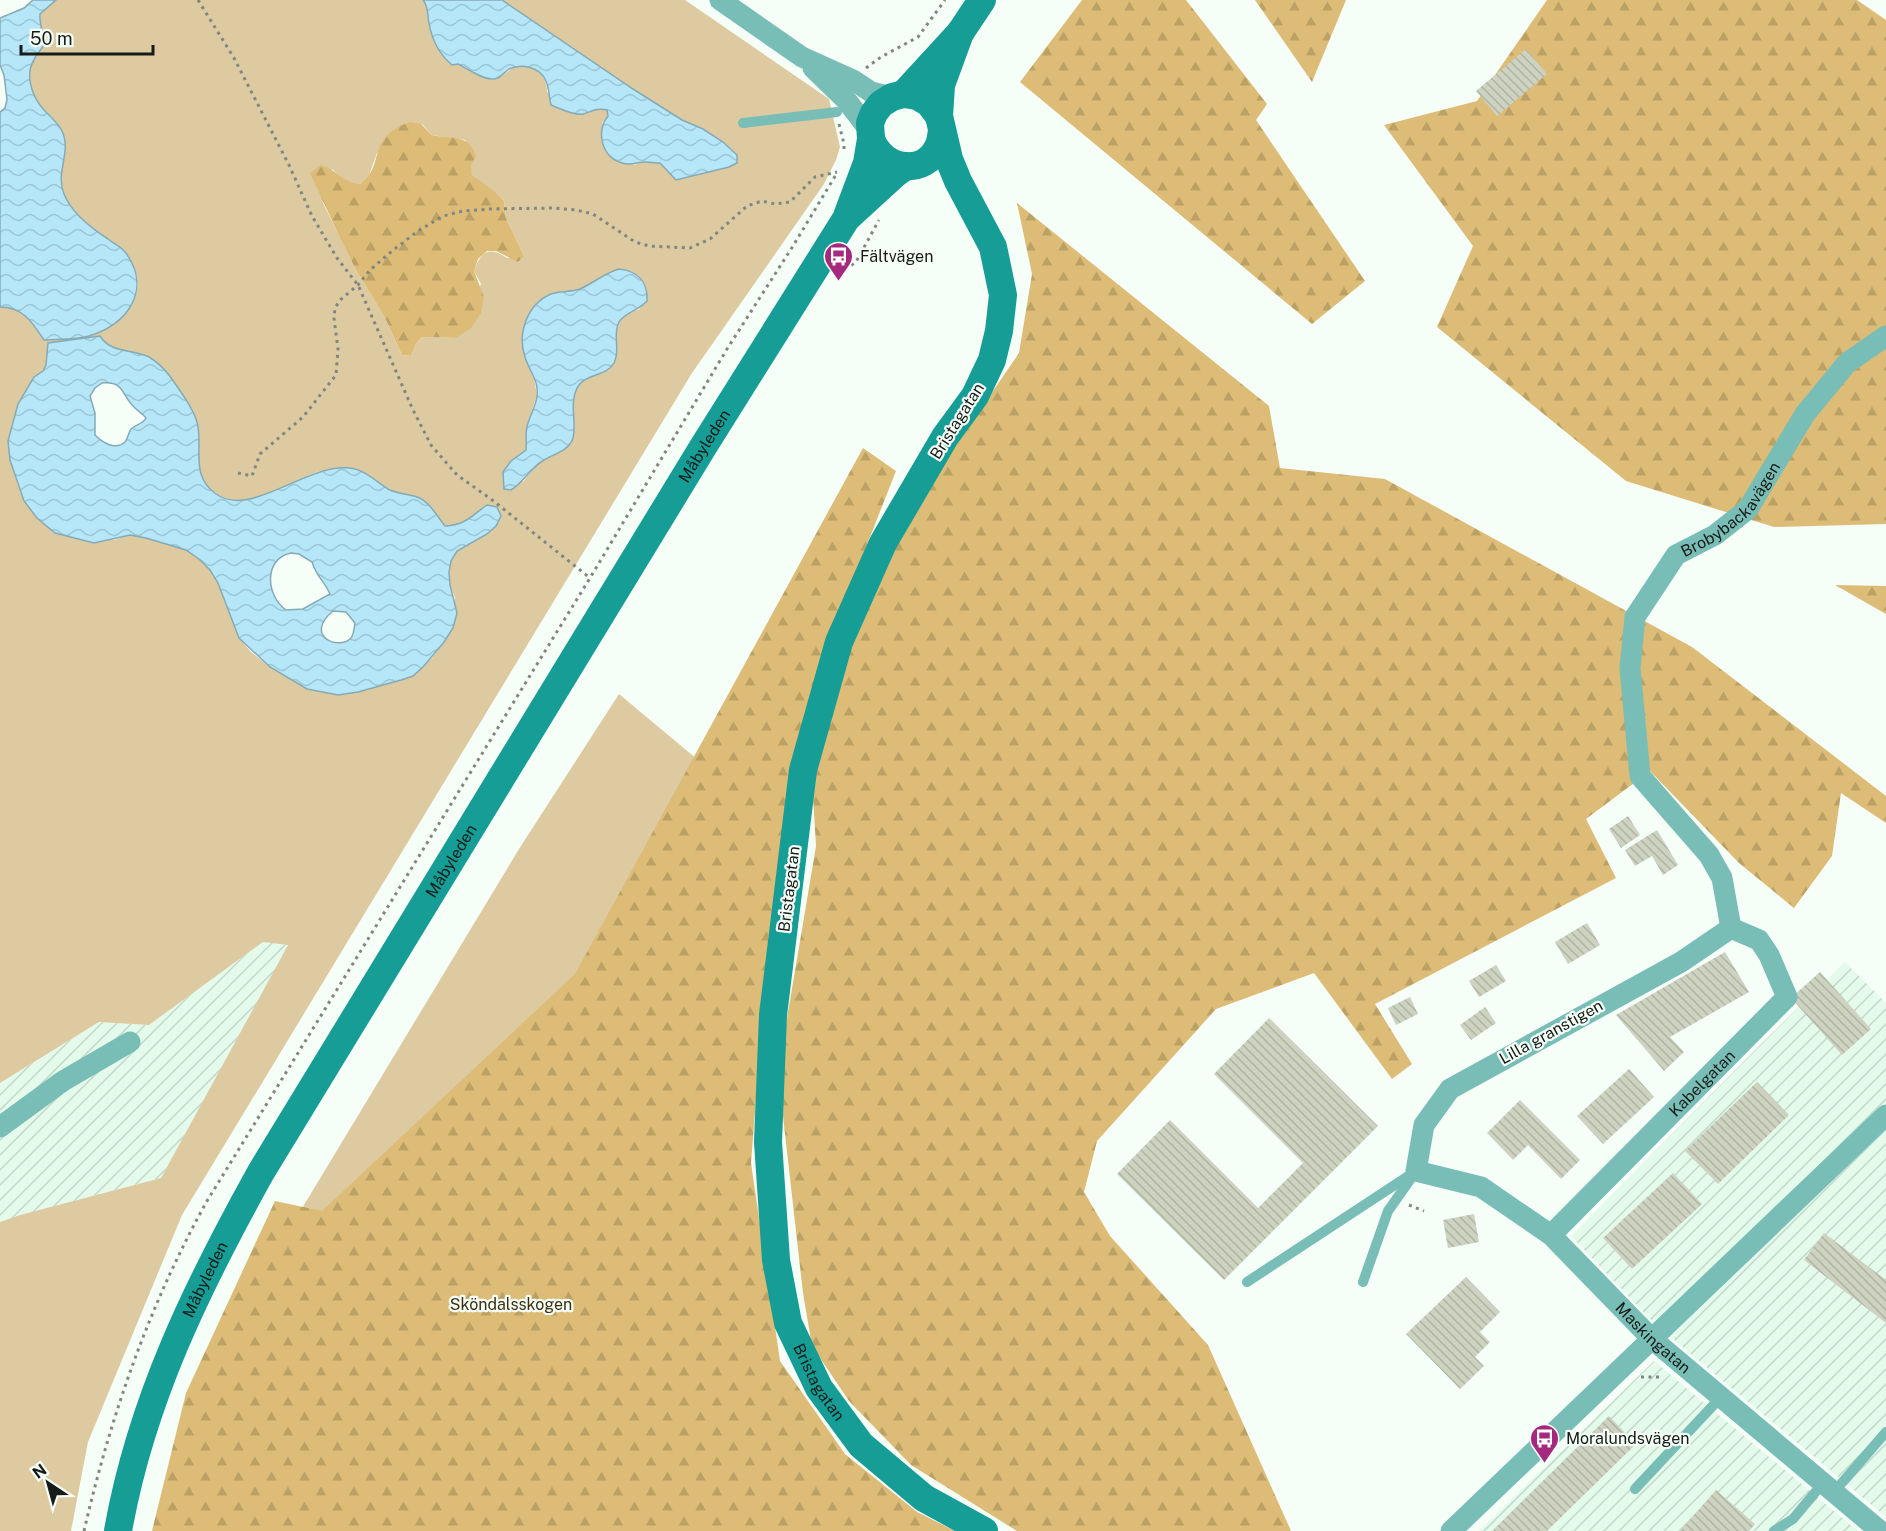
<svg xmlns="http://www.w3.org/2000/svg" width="1886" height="1531" font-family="'Public Sans',sans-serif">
<defs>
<pattern id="industrial-furrows" width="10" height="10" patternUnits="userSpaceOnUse" patternTransform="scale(1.5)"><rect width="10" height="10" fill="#e4fbeb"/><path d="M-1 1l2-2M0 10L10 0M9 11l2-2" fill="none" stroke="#c3d7c9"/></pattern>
<pattern id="forest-firs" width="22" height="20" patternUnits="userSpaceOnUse" patternTransform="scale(1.5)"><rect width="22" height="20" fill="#dcbc76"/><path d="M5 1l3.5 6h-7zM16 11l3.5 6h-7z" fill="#bca165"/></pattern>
<pattern id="water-waves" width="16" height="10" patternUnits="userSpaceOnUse" patternTransform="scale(1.5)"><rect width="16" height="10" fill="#b5e7f9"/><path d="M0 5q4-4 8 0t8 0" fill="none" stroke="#9bc6d5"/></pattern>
<pattern id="building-back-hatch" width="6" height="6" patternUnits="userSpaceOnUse" patternTransform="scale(1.5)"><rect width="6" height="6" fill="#cdd2c1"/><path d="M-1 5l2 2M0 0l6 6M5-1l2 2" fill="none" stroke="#afb4a5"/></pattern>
</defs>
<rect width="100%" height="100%" fill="#f5fef7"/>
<g fill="url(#industrial-furrows)">
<path d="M263,942L289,945L161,1178L20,1215L0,1222V1083L99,1022L149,1025Z"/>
<path d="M1845,962L1886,1003V1517L1656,1325L1571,1236L1764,1041Z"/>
<path d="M1654,1361L1858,1531H1479Z"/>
</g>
<g fill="#decaa0" fill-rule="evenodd">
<path d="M56,0H423C429,7 426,14 429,22C431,29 452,59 459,64C466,69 480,76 488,79C505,84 511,56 534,69C544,75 547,82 547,92C556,98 573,116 584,113C593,111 597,108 607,110L608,116L602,123L634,165L644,161L660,163L676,180L729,167L703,129L682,120L633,89L502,0H685L829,99L840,147L836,160L824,184L692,373L182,1215L88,1442L71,1531H0V1222L20,1215L161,1178L288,945L263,942L149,1025L99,1022L0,1083V307C23,307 32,322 44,340C83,337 102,339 129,307C143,291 138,269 126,252C122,247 113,243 107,239C91,228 71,212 63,194C55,172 72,152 62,131C58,122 51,117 44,110C33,97 24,76 34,59C36,54 41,50 44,45C43,34 39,25 40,14ZM422,124L432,135L465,140L472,175L504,201L506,218L524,256L507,258C489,246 481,251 474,271L481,284L456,338L422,337L416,344L411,356L402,355L384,316L356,270L323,203L332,169L345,181L360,184L368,178L377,153ZM610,272L640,309C635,311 627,313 623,316C609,327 620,347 615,360C609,375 591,372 581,382C565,399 579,422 571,440C566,453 552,454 542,461C534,467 529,474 523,482L520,455L526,450V429L537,395L524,324L538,301L562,291H572L582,288ZM100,336C105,345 111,347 121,350L198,455C199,469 201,479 211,489C240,518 286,483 317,472C327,468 344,468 354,469C366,470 379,484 390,489C401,496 414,494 424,501C432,507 439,518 445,526C460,525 466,522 477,512L487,534L457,551L451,561L449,572L450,585L455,598L444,642L432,658L413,676L401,680L358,692L338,695L307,689L270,667L251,652L239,638L218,583L210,570L200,559L186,550L146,538L130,535L114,540L24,501C5,453 4,429 31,383C34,377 39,375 43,370C49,363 48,352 48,343Z"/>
<path d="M619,694L746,800L186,1531L246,1301L519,849Z"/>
</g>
<g fill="url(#forest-firs)">
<path d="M1082,0H1186L1267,104L1256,120L1365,281L1312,324L1020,82Z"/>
<path d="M1255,0H1346L1312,82Z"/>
<path d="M1547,0H1857L1886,20V524L1774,527L1626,481L1437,327L1473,246L1384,125L1477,101Z"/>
<path d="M410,122L421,124L432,135C452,139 470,134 476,157L471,165L472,175L494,191L504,201L506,218L524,256L518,262L496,251H487L478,259L474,271L484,297L481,313L471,328L456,338L422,337L416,344L411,356L402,355L384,316L356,270L340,238L310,173L321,165C339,171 340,181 360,184C387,165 364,138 410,122Z"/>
<path d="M1017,203L1269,406L1280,468L1385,479L1692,647L1886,796V823L1841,793L1832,856L1794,908L1739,863L1650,771L1586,819L1616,878L1375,1004L1412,1064L1392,1079L1314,973L1216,1009L1097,1141L1084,1192L1110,1236L1208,1345L1291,1531H1017L911,1465L849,1401L812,1346L803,1293L778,1072L816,846L811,764L856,611L939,470L1019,353L1032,274Z"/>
<path d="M863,448L896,471L840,613L769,933L751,1163L780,1361L845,1454L917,1512L955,1531H152L186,1393L275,1201L322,1211L575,974Z"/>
<path d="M1835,585L1886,586V614Z"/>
</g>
<g fill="url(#water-waves)" stroke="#85aab6" stroke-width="1.5" fill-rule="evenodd">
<path d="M33,0H56L40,14C39,25 44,34 44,45C41,50 36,54 34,60C24,76 33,98 44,110C51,117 58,123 62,131C72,152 55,172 64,194C71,212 91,228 108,239C113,243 122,247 126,253C152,289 128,325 89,336C76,340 58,339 44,340C32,322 23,307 0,307V112L5,108L7,100L4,75L0,65V18L24,8Z"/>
<path d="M423,0H502L633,89L682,120L703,129L723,142L737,155V163L729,167L676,180L660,163C655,163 650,162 645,162C637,162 631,166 622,163C601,157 596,131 608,116L607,110C596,108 593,111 583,114C574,116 559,108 551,105C549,97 549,87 546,81C540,67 522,63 509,69C503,73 500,79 493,79C483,80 468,69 458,64L452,65C439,54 432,41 429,23C427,15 429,7 423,0Z"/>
<path d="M619,269C638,271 648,282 647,301C638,311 624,313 619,322C612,335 621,350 614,363C606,377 585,373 577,388C569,405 577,421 573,438C569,451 554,454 544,460C531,467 524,482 511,490L504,489L503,472L511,461L526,450C527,442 525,434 527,427C529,416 536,407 537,396C539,380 529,371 525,357C517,334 527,304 551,294C561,290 572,293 582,288C595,282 605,273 619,269Z"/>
<path d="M100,336C110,353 132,349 149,357C156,361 164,369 169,375C178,388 196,411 198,427C202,452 191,476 216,494C252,520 312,458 355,469C368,472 379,484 390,490C399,494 408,494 417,497C429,501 437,516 445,526C466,525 471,516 487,505L497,507L501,516L496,526L487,534L457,551L451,561L449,572L450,585L457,613L453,628L444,642L423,667L413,676L401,680L358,692L338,695L307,689L270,667L239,638L218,583L210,570L199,559L186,550L146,538L130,535L94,543L55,533L37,518L24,501L10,460L8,441L18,404L34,377L43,371L46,365L48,343ZM102,383C126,381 121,396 135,408C139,412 142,413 146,418C142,425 136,424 131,429C128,433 128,439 125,442C115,451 102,442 95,435V413L90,396L95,388ZM291,553L299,554L312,562C317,578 324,580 330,594L303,609L286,610C266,596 263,559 291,553ZM333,611L346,612L355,623C354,628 354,634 351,638C339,651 303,636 333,611Z"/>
</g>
<g fill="url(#building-back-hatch)">
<path d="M1526,49L1547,74L1497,116L1476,91Z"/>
<path d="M1628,816L1640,835L1621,848L1609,829Z"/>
<path d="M1657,830L1678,865L1663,875L1652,856L1635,866L1625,850Z"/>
<path d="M1587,923L1600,945L1568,964L1555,942Z"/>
<path d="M1725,952L1749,992L1670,1037L1684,1052L1664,1071L1616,1015Z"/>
<path d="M1496,965L1506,981L1479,997L1469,981Z"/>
<path d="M1820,972L1871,1029L1842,1055L1791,998Z"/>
<path d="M1410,997L1418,1014L1396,1025L1388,1008Z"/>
<path d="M1485,1007L1496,1023L1471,1040L1460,1025Z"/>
<path d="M1269,1018L1378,1126L1224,1280L1117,1174L1170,1120L1258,1208L1303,1163L1214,1074Z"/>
<path d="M1629,1069L1654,1097L1603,1144L1577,1116Z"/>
<path d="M1757,1082L1789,1115L1718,1184L1685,1151Z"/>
<path d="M1520,1100L1580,1160L1561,1179L1528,1145L1513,1160L1487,1133Z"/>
<path d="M1673,1173L1702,1204L1632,1269L1603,1238Z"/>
<path d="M1474,1214L1479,1242L1448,1248L1443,1220Z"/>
<path d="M1824,1233L1886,1280V1323L1804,1260Z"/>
<path d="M1466,1277L1500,1312L1480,1332L1490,1342L1475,1357L1484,1366L1460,1389L1406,1334Z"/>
<path d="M1609,1416L1636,1444L1547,1531H1494L1493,1530Z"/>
<path d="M1716,1490L1755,1524L1749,1531H1680Z"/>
</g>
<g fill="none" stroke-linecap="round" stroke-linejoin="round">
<g stroke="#808782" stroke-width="3" stroke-dasharray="3 4.5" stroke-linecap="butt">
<path d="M198,0L234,58L289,165L312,216L337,258L358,285L413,410L431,445L457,475L491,499L590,578"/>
<path d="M866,68L881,57L918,37L945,0"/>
<path d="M839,124L844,144V153"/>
<path d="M839,274L856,262L879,220"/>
<path d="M238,473L252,476L260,454L303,417L336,375L338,349L334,318L335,308L340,300L358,285L370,270L392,251L418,231L443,216L463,211L490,209L553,208L576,210L593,214L635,242L649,246L690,248L710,239L747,206L762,201L775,204L790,202L815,177L837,172"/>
<path d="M1409,1205L1424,1211"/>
<path d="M1641,1377H1659"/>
<path d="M84,1531C111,1415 149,1305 207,1201L590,578L727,349L793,246L837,173"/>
</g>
<g stroke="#79bdb7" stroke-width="10">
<path d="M743,123L837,112"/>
<path d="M1247,1282L1416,1171"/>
<path d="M1363,1282L1388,1211L1412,1177"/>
<path d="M1635,1489L1721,1397"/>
<path d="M1834,1492L1886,1432"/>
<path d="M1774,1531L1793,1519L1823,1483"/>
</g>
<g stroke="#79bdb7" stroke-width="21">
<path d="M720,0L802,57L853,80L871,92L892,97"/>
<path d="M813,68L847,101L870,131"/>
<path id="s1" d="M1731,928L1681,962L1450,1089L1424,1125L1416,1171L1481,1187L1551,1235L1652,1339L1880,1531"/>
<path id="s2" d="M1731,928L1722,878L1709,855L1640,776L1630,668L1635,617L1676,555L1715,535L1748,509L1805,414L1847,363L1886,336"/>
<path d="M0,1127L63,1081L130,1042"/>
<path id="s3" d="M1551,1235L1787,997L1769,955L1759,940L1731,928"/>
<path d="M1451,1531L1886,1115"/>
</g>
<g stroke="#159d96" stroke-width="28">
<path id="s4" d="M960,33L941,85L939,116L949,159L958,181L993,247L1003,295L999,331L992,360L975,396L945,437L883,543L839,642L803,770L773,1015L768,1142L776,1260L788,1323L819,1388L861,1445L924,1498L984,1531"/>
<path d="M904,94L960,33L982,0"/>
<path d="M871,139C882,170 925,178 939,145C941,140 941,135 942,131"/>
<path d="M848,217L895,174L906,166"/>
<path id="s5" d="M118,1531C141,1401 197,1287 261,1172L703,447L846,219L867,163L871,139L870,123L874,113L881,104L892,97L904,94L917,96L929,103L939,116"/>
</g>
</g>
<defs>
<symbol id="bus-pin" viewBox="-11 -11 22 30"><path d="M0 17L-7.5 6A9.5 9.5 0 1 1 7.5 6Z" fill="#a4297f" stroke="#f5fef7"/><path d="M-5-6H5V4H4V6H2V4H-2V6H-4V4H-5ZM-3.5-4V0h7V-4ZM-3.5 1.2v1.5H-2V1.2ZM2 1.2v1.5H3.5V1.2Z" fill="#fff"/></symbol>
</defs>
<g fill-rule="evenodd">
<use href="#bus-pin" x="822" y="240" width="33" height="45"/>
<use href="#bus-pin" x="1528" y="1422" width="33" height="45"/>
</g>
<g text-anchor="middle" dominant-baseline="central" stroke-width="4.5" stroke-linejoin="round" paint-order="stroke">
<g font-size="16" fill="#161c18" stroke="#f5fef7" text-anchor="start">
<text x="860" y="256">Fältvägen</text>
<text x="1566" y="1438">Moralundsvägen</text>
</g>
<g font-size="16" fill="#161c18" stroke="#f5fef7">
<text transform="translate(957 421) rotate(-58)">Bristagatan</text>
<text stroke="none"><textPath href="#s5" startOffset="1239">Måbyleden</textPath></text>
<text stroke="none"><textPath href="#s2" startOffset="489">Brobybackavägen</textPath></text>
<text stroke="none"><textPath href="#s5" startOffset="753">Måbyleden</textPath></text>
<text transform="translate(789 889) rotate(-83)">Bristagatan</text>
<text transform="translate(1551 1032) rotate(-29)">Lilla granstigen</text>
<text stroke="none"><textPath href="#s3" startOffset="214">Kabelgatan</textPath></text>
<text stroke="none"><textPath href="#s5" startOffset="267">Måbyleden</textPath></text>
<text stroke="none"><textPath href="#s1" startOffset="712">Maskingatan</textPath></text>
<text stroke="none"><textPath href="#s4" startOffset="1422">Bristagatan</textPath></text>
</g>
<g font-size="16" fill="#3d2f10" stroke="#f5fef7">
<text x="511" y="1304">Sköndalsskogen</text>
</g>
</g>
<g transform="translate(48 1483) rotate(324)" stroke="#f5fef7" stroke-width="4.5" paint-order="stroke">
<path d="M0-4.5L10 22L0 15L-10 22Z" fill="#161c18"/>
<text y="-9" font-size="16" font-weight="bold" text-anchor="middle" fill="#161c18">N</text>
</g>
<path d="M21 45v9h132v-9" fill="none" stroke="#161c18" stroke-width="3"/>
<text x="30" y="45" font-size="18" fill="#161c18" stroke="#f5fef7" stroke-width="4.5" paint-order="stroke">50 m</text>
</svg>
